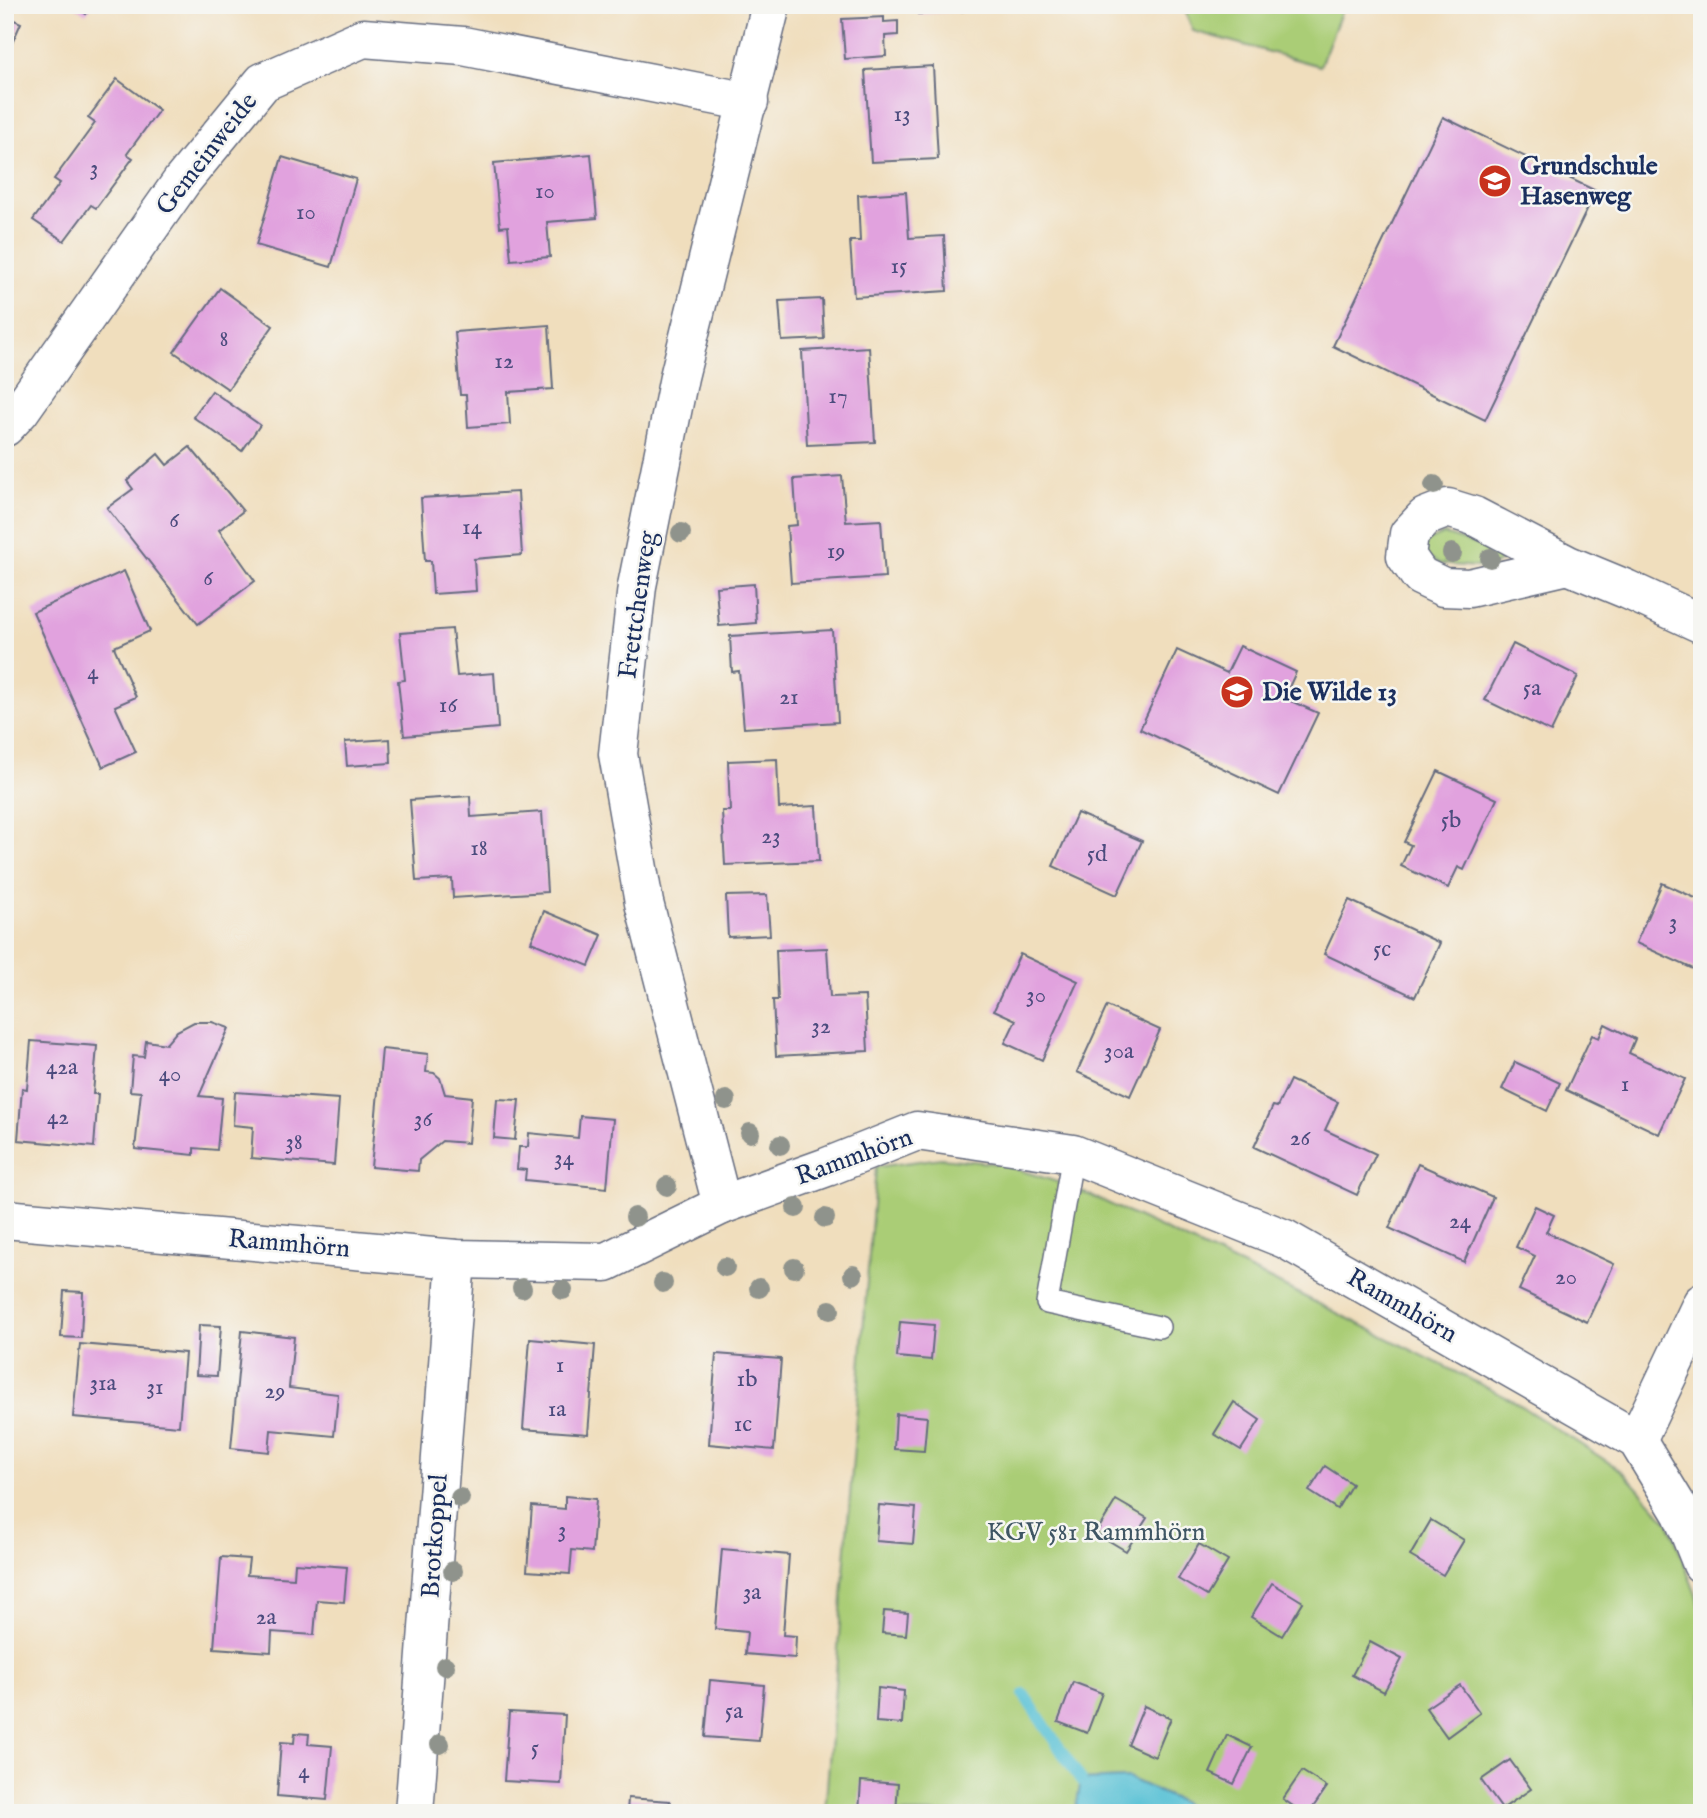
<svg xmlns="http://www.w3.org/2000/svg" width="1707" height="1818" font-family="'IM FELL English',serif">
<rect width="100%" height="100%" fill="#f6f6f2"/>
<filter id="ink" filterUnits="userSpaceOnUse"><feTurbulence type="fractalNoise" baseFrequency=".0143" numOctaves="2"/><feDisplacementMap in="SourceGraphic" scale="14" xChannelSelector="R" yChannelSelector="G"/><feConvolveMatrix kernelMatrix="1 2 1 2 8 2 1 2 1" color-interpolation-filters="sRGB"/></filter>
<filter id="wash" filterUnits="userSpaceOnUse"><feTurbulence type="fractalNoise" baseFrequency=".00686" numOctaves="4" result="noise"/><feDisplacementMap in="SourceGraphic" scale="28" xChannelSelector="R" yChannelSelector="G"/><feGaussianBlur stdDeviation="1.57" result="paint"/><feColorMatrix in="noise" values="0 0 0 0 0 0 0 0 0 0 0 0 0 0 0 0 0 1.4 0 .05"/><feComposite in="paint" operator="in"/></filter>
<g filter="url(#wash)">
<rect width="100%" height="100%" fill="#f0debd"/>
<g fill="#aacd76" stroke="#627e6a" stroke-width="2">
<path d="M1183,5H1344L1320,66L1193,31Z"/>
<path d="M1444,534L1488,548L1503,560L1489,568L1440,564L1425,555L1426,541Z"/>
<path d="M941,1158L1000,1164L1067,1185L1103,1201L1267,1278L1510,1399L1622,1471L1669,1523L1702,1611V1813H1199L1177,1800L1128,1778L1082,1780L1075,1813H825L876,1167Z"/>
</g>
<path fill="#59c1d5" stroke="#3a789a" stroke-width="2" d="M1128,1778L1177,1800L1199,1813H1075L1081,1780Z"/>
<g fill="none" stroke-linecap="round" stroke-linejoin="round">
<path stroke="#59c1d5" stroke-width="12" d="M1024,1695L1081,1780"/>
</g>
<g id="blocks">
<g fill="#e1a2de">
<path d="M73,5H92L86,14Z"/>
<path d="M917,5H1012V8L918,14Z"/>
<path d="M5,16L21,23L5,59Z"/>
<path d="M884,17V22L898,21V35L885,36L886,56L845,59L842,19Z"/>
<path d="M933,66L938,159L871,162L865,70Z"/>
<path d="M117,79L159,110L127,154L133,158L96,208L91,205L64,241L33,220L60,183L54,179L95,123L88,118Z"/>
<path d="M1443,117L1596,191L1485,420L1333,346Z"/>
<path d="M591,154L597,218L547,222L550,257L511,260L508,226L500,227L494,163Z"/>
<path d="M282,157L356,179L331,267L256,245Z"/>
<path d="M906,192L909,238L944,236L947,291L854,297L850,241H860L858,195Z"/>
<path d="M220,288L273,326L228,389L174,352Z"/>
<path d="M822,299L824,339L782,341L779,301Z"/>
<path d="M549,325L553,389L508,392L510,424L468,427L466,395H460L455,332Z"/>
<path d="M869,347L875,442L807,445L802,351Z"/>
<path d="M212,391L260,425L242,451L193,417Z"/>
<path d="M190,447L243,511L219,530L255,581L198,624L107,508L133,489L127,481L158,454L167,465Z"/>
<path d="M842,476L846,522L881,520L885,577L791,583L787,526L797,525L794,479Z"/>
<path d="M518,492L522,555L474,559L476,591L433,594L431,561H425L421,498Z"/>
<path d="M124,571L150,631L114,647L136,697L115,706L136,752L103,767L33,612Z"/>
<path d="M754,584L756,623L719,626L716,587Z"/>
<path d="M452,629L457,676L494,673L498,728L404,736L398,681L405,680L400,633Z"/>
<path d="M832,630L838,722L744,728L739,671L732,672L730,636Z"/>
<path d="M1513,644L1578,676L1551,732L1485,700Z"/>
<path d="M1240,646L1296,672L1284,698L1318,713L1279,795L1140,729L1177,650L1227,673Z"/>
<path d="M390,739L391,763L347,766L345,742Z"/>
<path d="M777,759L779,808L816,806L819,861L725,865L722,811H730L728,761Z"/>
<path d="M1438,771L1497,799L1464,870L1458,867L1448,888L1401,866L1411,845L1404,842Z"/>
<path d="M470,796L471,817L542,812L547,892L453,898L452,879L416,881L410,800Z"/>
<path d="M1077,813L1142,841L1117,895L1053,866Z"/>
<path d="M1662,883L1702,901V973L1636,943Z"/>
<path d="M767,895L770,935L728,937L726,896Z"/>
<path d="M1349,900L1440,943L1415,997L1324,954Z"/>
<path d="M544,911L602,935L589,966L531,942Z"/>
<path d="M827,948L830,997L865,996L868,1051L776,1056L773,1000H778L776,950Z"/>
<path d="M1020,954L1078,981L1042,1060L1005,1043L1016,1020L994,1010Z"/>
<path d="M1107,1006L1160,1030L1130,1096L1077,1072Z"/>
<path d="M194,1022H212L229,1028L199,1096L222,1098L217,1150L194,1148V1155L135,1149L141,1092L130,1091L133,1056L144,1057L146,1041L166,1044L177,1031Z"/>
<path d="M1605,1024L1635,1039L1629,1053L1685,1079L1659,1134L1566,1090L1592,1035L1599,1038Z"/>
<path d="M31,1041L97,1046L93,1094H98L94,1147L18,1140L22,1088L27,1089Z"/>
<path d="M382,1049L428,1054L426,1072L434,1073L440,1078L445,1094L472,1097L468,1143L442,1141L419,1160L418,1171L371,1167Z"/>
<path d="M1515,1062L1560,1083L1547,1111L1502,1089Z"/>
<path d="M1290,1080L1338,1102L1325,1130L1376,1154L1357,1195L1254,1147L1273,1106L1277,1107Z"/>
<path d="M235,1092L339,1099L334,1165L251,1158L253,1127L233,1125Z"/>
<path d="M497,1099L519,1100L515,1140L494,1138Z"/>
<path d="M580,1116L613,1119L607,1188L525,1180L526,1170L517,1169L519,1147H528L529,1133L578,1138Z"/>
<path d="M1418,1164L1493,1197L1464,1262L1389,1228Z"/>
<path d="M1535,1206L1554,1215L1546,1232L1614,1264L1587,1322L1519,1290L1535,1256L1516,1247Z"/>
<path d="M64,1291L83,1292L81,1338L61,1337Z"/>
<path d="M900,1322L934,1325L931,1360L897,1357Z"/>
<path d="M199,1325L221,1326L217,1376L196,1375Z"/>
<path d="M242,1331L294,1337L289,1388L338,1394L334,1436L271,1430L269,1452L231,1448Z"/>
<path d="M530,1339L595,1345L588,1434L523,1429Z"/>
<path d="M80,1344L185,1353L179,1426L73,1417Z"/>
<path d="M716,1354L781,1359L774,1450L709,1444Z"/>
<path d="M1234,1402L1260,1420L1241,1450L1214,1434Z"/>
<path d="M896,1414L927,1417L924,1451L894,1449Z"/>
<path d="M1325,1466L1352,1484L1337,1509L1309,1491Z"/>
<path d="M565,1496L596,1499L592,1552L572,1550L570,1574L527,1571L532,1506L565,1509Z"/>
<path d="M1116,1500L1147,1518L1126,1551L1096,1533Z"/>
<path d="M879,1505L916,1508L913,1544L876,1541Z"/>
<path d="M1431,1520L1464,1540L1443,1575L1410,1556Z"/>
<path d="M1199,1544L1228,1561L1207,1596L1178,1579Z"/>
<path d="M722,1549L789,1555L783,1635L796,1636L795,1658L745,1654L747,1632L715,1629Z"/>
<path d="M221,1557L249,1559L247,1575L294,1578L295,1563L347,1567L344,1602L317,1600L314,1635L272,1632L271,1652L214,1648Z"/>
<path d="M1272,1583L1303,1602L1282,1636L1251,1617Z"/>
<path d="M884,1611L908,1613L906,1635L882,1633Z"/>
<path d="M1370,1642L1402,1659L1384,1692L1352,1675Z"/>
<path d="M710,1680L764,1685L759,1741L705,1737Z"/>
<path d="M1073,1682L1102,1693L1087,1733L1058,1722Z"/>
<path d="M1460,1685L1480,1713L1447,1737L1426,1708Z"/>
<path d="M878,1688L904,1691L902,1724L876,1722Z"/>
<path d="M1144,1706L1171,1718L1155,1757L1128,1745Z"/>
<path d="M509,1712L565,1715L561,1784L504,1781Z"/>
<path d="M295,1733L309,1734L308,1744L332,1746L327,1800L277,1796L281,1742L294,1743Z"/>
<path d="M1227,1735L1252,1747L1234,1784L1210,1773Z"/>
<path d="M1510,1760L1531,1789L1502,1809L1481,1780Z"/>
<path d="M1302,1771L1327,1787L1309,1813H1303L1283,1799Z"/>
<path d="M861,1781L898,1784L896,1813H859Z"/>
<path d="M628,1798L670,1801L669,1813H627Z"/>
</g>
</g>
</g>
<g filter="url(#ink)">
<use href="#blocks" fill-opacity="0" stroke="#666c7f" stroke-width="2"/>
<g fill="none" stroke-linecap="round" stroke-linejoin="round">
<defs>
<path id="service" d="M1073,1154L1047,1303L1159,1327"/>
<g id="minor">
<path d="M5,427L20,411L182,181L263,82L363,38L463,46L749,102"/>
<path d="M1568,565L1469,588L1443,587L1420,576L1406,556L1409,534L1425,517L1448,508L1474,516L1568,565L1626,589L1702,624"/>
<path d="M722,1205L644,903L618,754L637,586L679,377L771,5"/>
<path d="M5,1219L456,1259L606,1262L722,1205L827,1167L917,1131L1073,1154L1285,1239L1637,1440L1682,1514L1702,1564"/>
<path d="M1637,1440L1702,1303"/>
<path d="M414,1813L456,1259"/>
</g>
</defs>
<use href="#service" stroke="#666c7f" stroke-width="24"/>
<use href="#minor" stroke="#666c7f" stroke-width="41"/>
<use href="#service" stroke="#fff" stroke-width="21"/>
<use href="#minor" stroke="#fff" stroke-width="38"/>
</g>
<g fill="#8f938c">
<circle cx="1434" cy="485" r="10"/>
<circle cx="681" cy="533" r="10"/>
<circle cx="1452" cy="553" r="10"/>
<circle cx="1490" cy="558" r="10"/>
<circle cx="726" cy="1100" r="10"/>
<circle cx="750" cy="1133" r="10"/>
<circle cx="780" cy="1145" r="10"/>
<circle cx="667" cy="1186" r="10"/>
<circle cx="796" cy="1208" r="10"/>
<circle cx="635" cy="1217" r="10"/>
<circle cx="825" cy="1218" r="10"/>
<circle cx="725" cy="1267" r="10"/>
<circle cx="794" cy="1268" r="10"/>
<circle cx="853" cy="1275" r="10"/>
<circle cx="663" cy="1283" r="10"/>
<circle cx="522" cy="1288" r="10"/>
<circle cx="759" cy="1288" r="10"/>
<circle cx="563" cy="1290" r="10"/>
<circle cx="830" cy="1310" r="10"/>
<circle cx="460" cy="1498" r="10"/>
<circle cx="453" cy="1571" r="10"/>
<circle cx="445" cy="1666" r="10"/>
<circle cx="440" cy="1744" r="10"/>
</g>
</g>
<defs>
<symbol id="school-disc" viewBox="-11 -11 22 22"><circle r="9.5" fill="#c8321e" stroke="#f6f6f2"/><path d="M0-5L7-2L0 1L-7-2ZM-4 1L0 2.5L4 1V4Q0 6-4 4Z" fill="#fff"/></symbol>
</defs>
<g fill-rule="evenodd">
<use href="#school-disc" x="1476" y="162" width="38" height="38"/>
<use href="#school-disc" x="1218" y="673" width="38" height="38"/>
</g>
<g text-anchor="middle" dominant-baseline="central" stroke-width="5" stroke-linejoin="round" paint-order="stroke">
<g font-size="23" fill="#4c4c7e">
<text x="902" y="114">13</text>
<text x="94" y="168">3</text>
<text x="545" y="191">10</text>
<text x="306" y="212">10</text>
<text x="899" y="266">15</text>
<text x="224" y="339">8</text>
<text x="504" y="361">12</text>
<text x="838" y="396">17</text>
<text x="174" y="520">6</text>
<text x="472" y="527">14</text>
<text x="836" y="551">19</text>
<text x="208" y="578">6</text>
<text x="93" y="672">4</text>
<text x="1532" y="688">5a</text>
<text x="789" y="697">21</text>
<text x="448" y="705">16</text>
<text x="1451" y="820">5b</text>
<text x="771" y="836">23</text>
<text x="479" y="848">18</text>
<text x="1097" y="854">5d</text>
<text x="1673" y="922">3</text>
<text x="1382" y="949">5c</text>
<text x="1036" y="995">30</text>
<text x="821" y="1026">32</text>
<text x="1119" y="1051">30a</text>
<text x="62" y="1067">42a</text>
<text x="170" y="1074">40</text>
<text x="1625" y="1084">1</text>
<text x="58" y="1117">42</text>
<text x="423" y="1119">36</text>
<text x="1300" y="1138">26</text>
<text x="294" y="1142">38</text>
<text x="564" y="1158">34</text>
<text x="1460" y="1221">24</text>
<text x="1566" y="1277">20</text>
<text x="560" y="1365">1</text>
<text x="747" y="1379">1b</text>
<text x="103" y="1383">31a</text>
<text x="155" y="1387">31</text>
<text x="275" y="1391">29</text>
<text x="557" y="1409">1a</text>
<text x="743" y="1424">1c</text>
<text x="562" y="1530">3</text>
<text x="752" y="1592">3a</text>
<text x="266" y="1617">2a</text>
<text x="734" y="1711">5a</text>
<text x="535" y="1748">5</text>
<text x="304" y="1771">4</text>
</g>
<g font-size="26" fill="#1b2f5e" stroke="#f6f6f2">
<text transform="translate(207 154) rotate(-52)">Gemeinweide</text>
<text transform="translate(638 605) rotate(-82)">Frettchenweg</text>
<text transform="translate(854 1157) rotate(-20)">Rammhörn</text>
<text transform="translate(289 1244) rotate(5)">Rammhörn</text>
<text transform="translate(1402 1306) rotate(30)">Rammhörn</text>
<text transform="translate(435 1536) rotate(-86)">Brotkoppel</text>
</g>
<g font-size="26" font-weight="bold" fill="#1b2f5e" stroke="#f6f6f2" text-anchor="start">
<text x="1520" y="166">Grundschule<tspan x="1520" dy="30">Hasenweg</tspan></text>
<text x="1262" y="692">Die Wilde 13</text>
</g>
<g font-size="26" fill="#3f5664" stroke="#f6f6f2">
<text x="1096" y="1532">KGV 581 Rammhörn</text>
</g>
</g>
<rect width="1707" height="1818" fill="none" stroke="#f6f6f2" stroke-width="28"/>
</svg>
